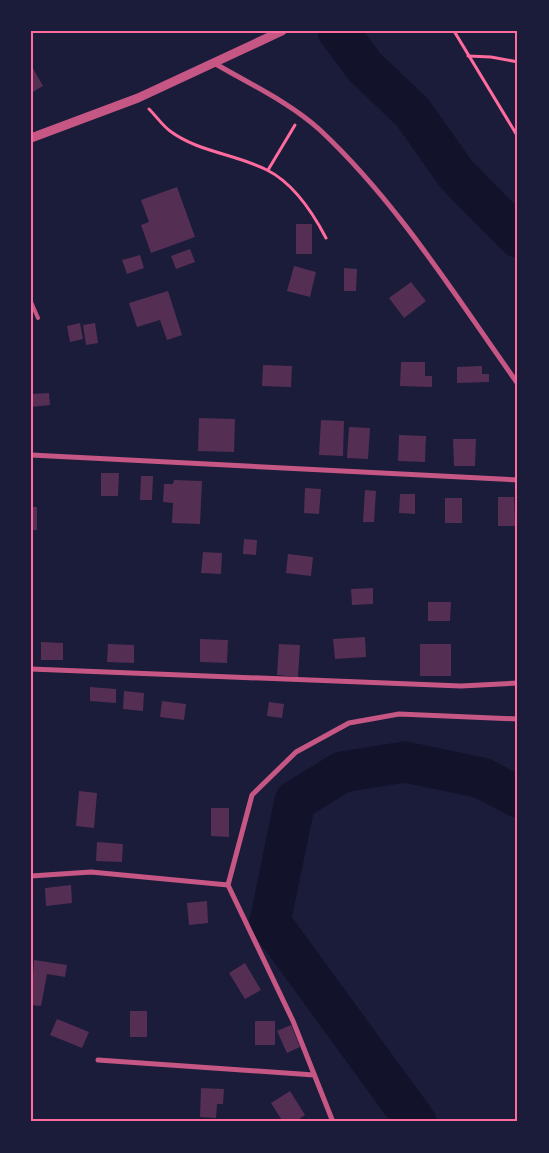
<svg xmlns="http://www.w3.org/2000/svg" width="549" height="1153" font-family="'Nunito Sans',sans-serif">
<rect width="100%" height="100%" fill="#1b1b3a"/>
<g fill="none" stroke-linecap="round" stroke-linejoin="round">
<g stroke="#12122b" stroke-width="41">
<path d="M338,31L364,66L413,113L456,174L518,237"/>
<path d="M416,1122L270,922L295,801L342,772L405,762L482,778L518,797"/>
</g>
</g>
<g fill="#542f53">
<path d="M31,65L43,86L31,93Z"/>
<path d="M177,187L195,237L151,253L141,225L149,222L141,200Z"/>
<rect x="296" y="224" width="16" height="30"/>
<path d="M190,249L195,262L176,269L171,256Z"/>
<path d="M140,255L144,268L127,274L122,260Z"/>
<path d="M294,266L316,272L310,297L287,291Z"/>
<path d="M344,268L357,269L356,291H344Z"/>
<path d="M411,282L426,301L404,318L389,298Z"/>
<path d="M168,291L182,335L167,340L160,320L137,327L129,303Z"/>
<path d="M80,323L83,339L70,342L67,326Z"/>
<path d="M95,323L98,343L86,345L83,325Z"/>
<path d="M401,362H425V376H432V387L400,386Z"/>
<path d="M263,365L292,366L291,387L262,386Z"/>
<path d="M482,366V374H489V382L457,383V367Z"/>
<path d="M49,393L50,405L31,407V394Z"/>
<path d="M199,418L235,419L234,452L198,451Z"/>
<path d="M321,420L344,421L343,456L319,455Z"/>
<path d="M349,427L370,428L368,459L347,458Z"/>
<path d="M399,435L426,436L425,462L398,461Z"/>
<path d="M453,439H476L475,466H454Z"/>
<path d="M101,473H119L118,496H101Z"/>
<path d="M141,476H153L152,500H140Z"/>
<path d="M174,480L202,481L200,524L172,523L173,503L163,502L164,484H173Z"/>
<path d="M305,488L321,489L319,514L304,513Z"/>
<path d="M365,490L376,491L374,522H363Z"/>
<path d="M400,494H415V514L399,513Z"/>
<path d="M498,497H514L515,526H498Z"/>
<rect x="445" y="498" width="17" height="25"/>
<rect x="31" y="507" width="6" height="23"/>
<path d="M244,539L257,540L256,555L243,554Z"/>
<path d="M203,552L222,553L221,574L201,573Z"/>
<path d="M288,554L313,557L311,576L286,573Z"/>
<path d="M373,588V604L352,605L351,589Z"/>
<path d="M428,602H451L450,621H428Z"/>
<path d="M365,637L366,657L335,659L333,639Z"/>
<path d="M200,639L228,640L227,663L200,662Z"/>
<path d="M41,642L63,643V660H41Z"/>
<path d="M108,644L134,645V663L107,662Z"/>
<path d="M279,644L300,645L298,677L277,675Z"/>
<rect x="420" y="644" width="31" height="32"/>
<path d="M90,687L116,689V703L90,701Z"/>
<path d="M124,691L144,693L143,711L123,709Z"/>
<path d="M162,701L186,704L184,720L160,717Z"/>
<path d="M269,702L284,704L282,718L267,716Z"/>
<path d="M79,791L97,793L94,828L76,826Z"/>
<path d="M211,808H229V837L211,836Z"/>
<path d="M97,842L123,844L122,862L96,861Z"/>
<path d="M71,885L72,903L46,906L45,888Z"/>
<path d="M207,901L208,923L189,925L187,903Z"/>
<path d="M34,960L67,965L65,977L47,974L41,1006L31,1005Z"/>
<path d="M245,963L261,990L245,999L229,973Z"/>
<rect x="130" y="1011" width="17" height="26"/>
<path d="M57,1019L89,1032L82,1048L50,1035Z"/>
<rect x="255" y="1021" width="20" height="24"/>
<path d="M291,1025L300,1047L287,1053L277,1031Z"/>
<path d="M201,1088L224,1089L223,1104H217L216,1118L200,1117Z"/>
<path d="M290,1091L305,1115L295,1122H283L271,1103Z"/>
</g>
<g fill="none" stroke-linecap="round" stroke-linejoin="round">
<g stroke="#ff6b9d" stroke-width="3">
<path d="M454,31L518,137"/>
<path d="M468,56L491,57L518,62"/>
<path d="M149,109C156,116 162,125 170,131C198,152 236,154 267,170C293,183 313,213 326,238"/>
<path d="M268,170L295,125"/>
</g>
<path stroke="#c65784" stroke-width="4" d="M31,302L38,318"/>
<g stroke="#c65784" stroke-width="5">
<path d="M214,63C248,83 291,103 320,130C398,203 456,297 518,384"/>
<path d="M31,455L518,480"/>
<path d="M31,669L461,686L518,683"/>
<path d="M31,876L91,872L228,885"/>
<path d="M98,1060L314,1075"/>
<path d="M333,1122L293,1021L228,885L252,795L296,752L349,723L399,714L518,719"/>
</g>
<path stroke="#c65784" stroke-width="9" d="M31,138L138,98L282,31"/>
</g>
<rect width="549" height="1153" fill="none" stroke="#1b1b3a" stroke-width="65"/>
<rect x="32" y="32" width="484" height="1088" fill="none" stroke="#ff6b9d" stroke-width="2"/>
</svg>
